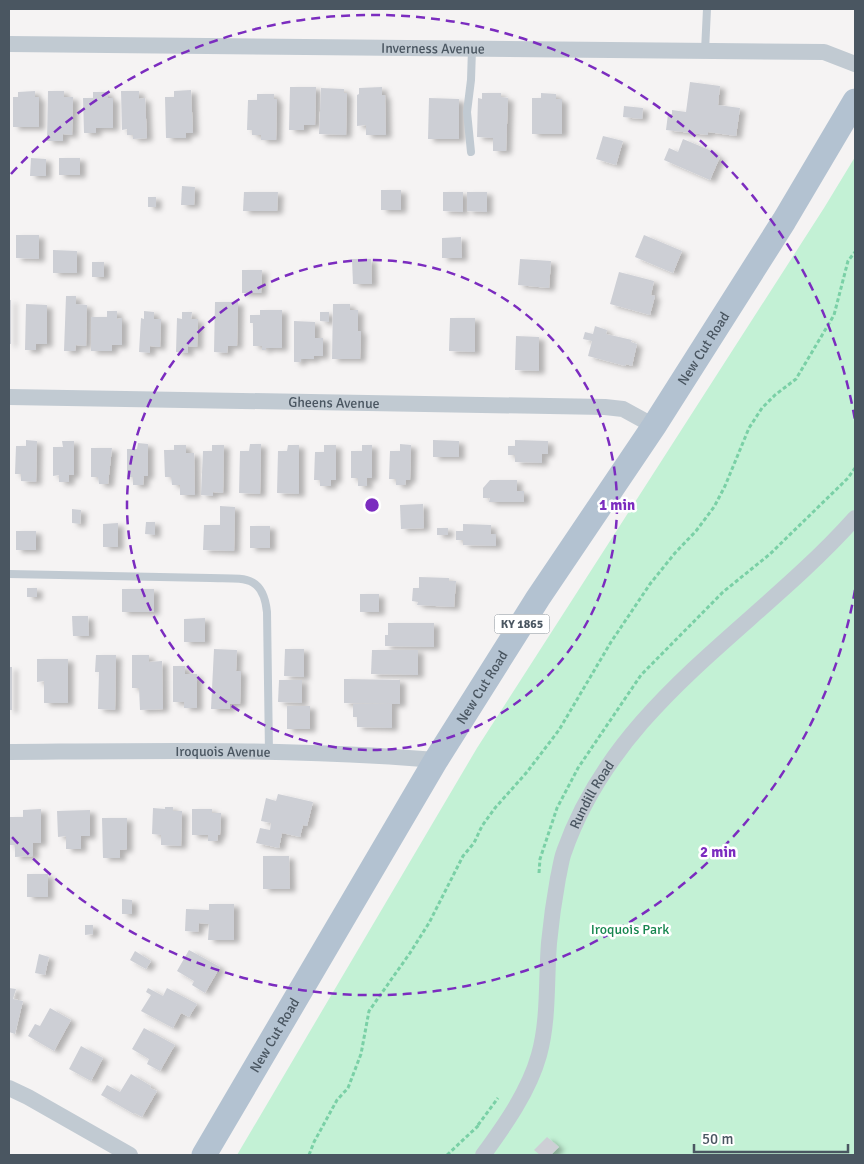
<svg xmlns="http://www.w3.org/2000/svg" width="864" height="1164" font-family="Signika,sans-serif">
<defs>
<filter id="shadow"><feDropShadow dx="5.5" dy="3" stdDeviation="2.5" flood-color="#0004"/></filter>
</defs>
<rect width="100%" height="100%" fill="#f5f3f3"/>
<path fill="#c3f1d5" d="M855,157V1155H237L477,748L824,208Z"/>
<g fill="#cdcfd5" filter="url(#shadow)">
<path d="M690,82L720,86L718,105L740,108L736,136L708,132V135L666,130L668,114H672V110L686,112Z"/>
<path d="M290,87H316L315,125H304V130H289Z"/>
<path d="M382,87V95H385L386,135H366V125L357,126V95L359,94V88Z"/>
<path d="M321,88L344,89V93H347L346,135L319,134Z"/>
<path d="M191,90L193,133H186V138H166L165,97H174V91Z"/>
<path d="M35,91V97H39V127H13V97H18V92Z"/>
<path d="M48,91H64V97H73L72,135L63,134V141H47Z"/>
<path d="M121,91H139V99L145,98L147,138L133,139V135H127V129L122,130Z"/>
<path d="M93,92H108V98H113V128H96V133H84L83,98H93Z"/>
<path d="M482,93H501V97L508,98L506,151H493V138L477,137L478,98L482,99Z"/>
<path d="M541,93L556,94V99H562V134H532V98H541Z"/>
<path d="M257,94H274V99H277L276,140H261V135H252V130H247L248,100H257Z"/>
<path d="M429,98L459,99V139H428Z"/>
<path d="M624,106L643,108L642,119L623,117Z"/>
<path d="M603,136L623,141L616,165L596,159Z"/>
<path d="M683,139L714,152L713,154L720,157L710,180L664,160L669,148L678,152Z"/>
<path d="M31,158L46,159V176H30Z"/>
<rect x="59" y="158" width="21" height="17"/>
<path d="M182,186L195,187L194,205H181Z"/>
<rect x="381" y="190" width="20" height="20"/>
<path d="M244,192H278L277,211H243Z"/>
<path d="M443,192H463V212L443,211Z"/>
<path d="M467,192H487V212L467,211Z"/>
<rect x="148" y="197" width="8" height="10"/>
<path d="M16,235H39V259L16,258Z"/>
<path d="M644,235L682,251L673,273L635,257Z"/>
<path d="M461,237L462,258H442V238Z"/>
<path d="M53,250L77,251V273H53Z"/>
<path d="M352,259H371L372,284H353Z"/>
<path d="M520,259L551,261L549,288L518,285Z"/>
<rect x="92" y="262" width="12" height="15"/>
<path d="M242,270H262L261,293H242Z"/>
<path d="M619,272L654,281L651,295L655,296L650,315L610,304Z"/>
<path d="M66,296H76V304L87,305L86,346L76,345L75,351H64Z"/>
<rect x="9" y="300" width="2" height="44"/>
<path d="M215,302H238L237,346H228L227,353L214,352Z"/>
<path d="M26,304L47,305V344H36V350H25Z"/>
<path d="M333,304H350V310H358V331H361L360,359H332Z"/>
<path d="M260,310H282V348H266V350H262V346H253V323H250V315H260Z"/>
<path d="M107,311H117V319L122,318V345H112V351H91V317H107Z"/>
<path d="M144,311L154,312V319H161L160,347L150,346V353L139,352L141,318L144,319Z"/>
<path d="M182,312H192L191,319H198L197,347L188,346V353L176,352L177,318L182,319Z"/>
<path d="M320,312H329V322L320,321Z"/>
<path d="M450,318H475V352L449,351Z"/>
<path d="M294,321L315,322V338H323V356H314V359H301V362H294Z"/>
<path d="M595,326L607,330L606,334L632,340L631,342L637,344L632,366L626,364L625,366L588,356L592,341L583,339L585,332L593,334Z"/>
<path d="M516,336L539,337V371L515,370Z"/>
<path d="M26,440L37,441L36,482L21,481V474H15L16,446H26Z"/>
<path d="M433,440L459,441V457H433Z"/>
<path d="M515,440L548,441V454H542V463L515,462V455H508V446H515Z"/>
<path d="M62,441H74V475H69V482H59V475L53,476V447H63Z"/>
<path d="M138,443L148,444V476H144L143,485H133V477H127V449H137Z"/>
<path d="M250,444H261L260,494L239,493L240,451H249Z"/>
<path d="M400,444L411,445L410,480H406L405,485H396V479H389L390,451H400Z"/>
<path d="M174,445H186V453H194L195,495H180V485H172L171,477H165L164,450H174Z"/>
<path d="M212,445H224L223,493L213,492V496L201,495L203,451H212Z"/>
<path d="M288,445H299V494L277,493L278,451H287Z"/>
<path d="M324,445H336V480H331V486H320V480H314L315,452H324Z"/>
<path d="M362,445H372V478H367V486H358V478H351V451H362Z"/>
<path d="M91,448H112L108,484H99L98,477H91Z"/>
<path d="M490,480H517V491H524V502H489L490,498H483V488Z"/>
<path d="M423,504L424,528L401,529L400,505Z"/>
<path d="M220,506L235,507L234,551L203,550L204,525H220Z"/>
<path d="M72,509L81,510L80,524L72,523Z"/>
<path d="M146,522H155V535L145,534Z"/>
<path d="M118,523V547H103V524Z"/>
<path d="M463,524L491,525V534H496V546L463,545V540H456V531H463Z"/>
<rect x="250" y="526" width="20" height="22"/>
<rect x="437" y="528" width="11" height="7"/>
<rect x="16" y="531" width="20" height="19"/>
<path d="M419,577L449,578V581H456L454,607L417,605L418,602L412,601L413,588H419Z"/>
<rect x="27" y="588" width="10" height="9"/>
<rect x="122" y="589" width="32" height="23"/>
<rect x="360" y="594" width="19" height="18"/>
<path d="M72,616H88L89,636H73Z"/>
<path d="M205,618V642H184V619Z"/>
<path d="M388,623H434V647L385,646V635H388Z"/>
<path d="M214,649L237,650L236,671H241L240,704H230V709H211Z"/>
<path d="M285,649H304V677L284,676Z"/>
<path d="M372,650H418V675L371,674Z"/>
<path d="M96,655H116L115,710L98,709L99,672H95Z"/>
<path d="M132,655H149V662L162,661L163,709L140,710L139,688H132Z"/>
<path d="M37,659H68V703H44V681L37,682Z"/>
<path d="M173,666H185V674H197V708H184V702H173Z"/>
<rect x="9" y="667" width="3" height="43"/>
<path d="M344,679L400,680V704L344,703Z"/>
<path d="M279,680H302V703L278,702Z"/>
<path d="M353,704H392V728L357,727V717H353Z"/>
<rect x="287" y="706" width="23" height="23"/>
<path d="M278,794L313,802L307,826L303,825L300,837L282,833L279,848L256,843L260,828L270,830L271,823L261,821L266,798L276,801Z"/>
<path d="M165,807H173V811H182L181,846L161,845V835L152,834L153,808L165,809Z"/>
<path d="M41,809V843H33V856L15,857V845H9V817H23V810Z"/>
<path d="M192,809H212V813H221L220,835H218L217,841H208V835H192Z"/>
<path d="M90,810V836H81V849H66V836L58,837L57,811Z"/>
<path d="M102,818H127V849L120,850V858H103Z"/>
<path d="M263,856H289L290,889H263Z"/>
<rect x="27" y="874" width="21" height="23"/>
<path d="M122,899L132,900V914H122Z"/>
<path d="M209,904H234V940H208L209,924L199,923L198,932L185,931L186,909L209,910Z"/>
<path d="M85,925H93V934L85,935Z"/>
<path d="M189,950L220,967L205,993L192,985L194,981L177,971Z"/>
<path d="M135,951L151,961L146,969L130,960Z"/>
<path d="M39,954L49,957L45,975L35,973Z"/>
<path d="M9,988L16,989L13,999L23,1001L15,1034L9,1032Z"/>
<path d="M148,988L163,996L167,988L197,1004L189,1017L181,1013L173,1028L141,1011L151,995L146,992Z"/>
<path d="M50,1008L71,1020L54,1051L28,1036L35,1024L40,1026Z"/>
<path d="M144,1028L175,1045L160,1071L147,1064L149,1059L132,1049Z"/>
<path d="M81,1046L103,1058L91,1081L69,1069Z"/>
<path d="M131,1074L151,1086L150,1088L157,1091L142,1117L135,1113L134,1114L101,1095L107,1085L120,1092Z"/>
<path d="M547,1137L559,1147L551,1155H540L534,1150Z"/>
</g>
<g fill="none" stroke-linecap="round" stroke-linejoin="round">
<g stroke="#7ad0a6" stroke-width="3" stroke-dasharray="4 2.5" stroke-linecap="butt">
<path d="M539,873L540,859L557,808L578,768L641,675L723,592L770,554L848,478L855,468"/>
<path d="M478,1125L498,1098"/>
<path d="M309,1155L314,1142L337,1100L348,1088L361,1054L369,1011L410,953L429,923L463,856L474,843L482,826L495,808L527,772L559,730L611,642L650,584L675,553L696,531L714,507L725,486L749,428L762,408L775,395L796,379L834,315L848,261L855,252"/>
<path d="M447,1155L479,1125"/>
</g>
<g stroke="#c1cad2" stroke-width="8">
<path d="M705,51L707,9"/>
<path d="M471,152L467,112L471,80L472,49"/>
<path d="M9,574L210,578C242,579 263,573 267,612L269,753"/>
</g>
<g stroke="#c1cad2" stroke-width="16">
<path id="s1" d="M9,44L824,52L855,64"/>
<path id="s2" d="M9,397L605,407L623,409L654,426"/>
<path id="s3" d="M9,752C151,751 294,748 436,760"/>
<path d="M9,1088L28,1097L130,1155"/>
<path id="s4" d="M483,1155C505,1125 529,1091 539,1055C549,1019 546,980 549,943C551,922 554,900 558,878C560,870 561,860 564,852C616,703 755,630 855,518"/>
</g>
<path stroke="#b3c2d1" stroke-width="25" id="s5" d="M204,1155L436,760L538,598L654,426L784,221L855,101"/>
</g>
<g fill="none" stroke="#7b2cbf" stroke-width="2.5" stroke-dasharray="9 6">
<circle cx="372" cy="505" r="245"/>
<path d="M855 590A490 490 0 0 1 11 836M11 174A490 490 0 0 1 855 420"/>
</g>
<g text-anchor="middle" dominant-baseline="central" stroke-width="5" stroke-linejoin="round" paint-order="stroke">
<rect fill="#fff" stroke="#808990" stroke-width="1" x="494.5" y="614.5" width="55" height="19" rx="4"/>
<g font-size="12" font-weight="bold" fill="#4a5661">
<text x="522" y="624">KY 1865</text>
</g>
<g font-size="14" fill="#4a5661" stroke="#fff">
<text stroke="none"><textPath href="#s1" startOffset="424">Inverness Avenue</textPath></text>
<text stroke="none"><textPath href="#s5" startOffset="949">New Cut Road</textPath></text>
<text stroke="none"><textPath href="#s2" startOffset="325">Gheens Avenue</textPath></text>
<text stroke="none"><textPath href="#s5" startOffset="544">New Cut Road</textPath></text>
<text stroke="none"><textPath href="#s3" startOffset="214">Iroquois Avenue</textPath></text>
<text stroke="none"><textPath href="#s4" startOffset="384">Rundill Road</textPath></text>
<text stroke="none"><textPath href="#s5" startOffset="139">New Cut Road</textPath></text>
</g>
<g font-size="14" fill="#17864f" stroke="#fff">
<text x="630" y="929">Iroquois Park</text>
</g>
</g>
<circle cx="372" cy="505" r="8" fill="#7b2cbf" stroke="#fff" stroke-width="2.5"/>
<g font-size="15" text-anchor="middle" font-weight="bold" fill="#7b2cbf" stroke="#fff" stroke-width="5" stroke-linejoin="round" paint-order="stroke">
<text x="617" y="510">1 min</text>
<text x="718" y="857">2 min</text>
</g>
<rect width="864" height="1164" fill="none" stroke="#4a5661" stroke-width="20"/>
<path d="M694 1144v8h154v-8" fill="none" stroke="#4a5661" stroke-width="2.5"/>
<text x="702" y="1144" font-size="15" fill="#4a5661" stroke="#ffffff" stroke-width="4" paint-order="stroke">50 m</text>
</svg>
